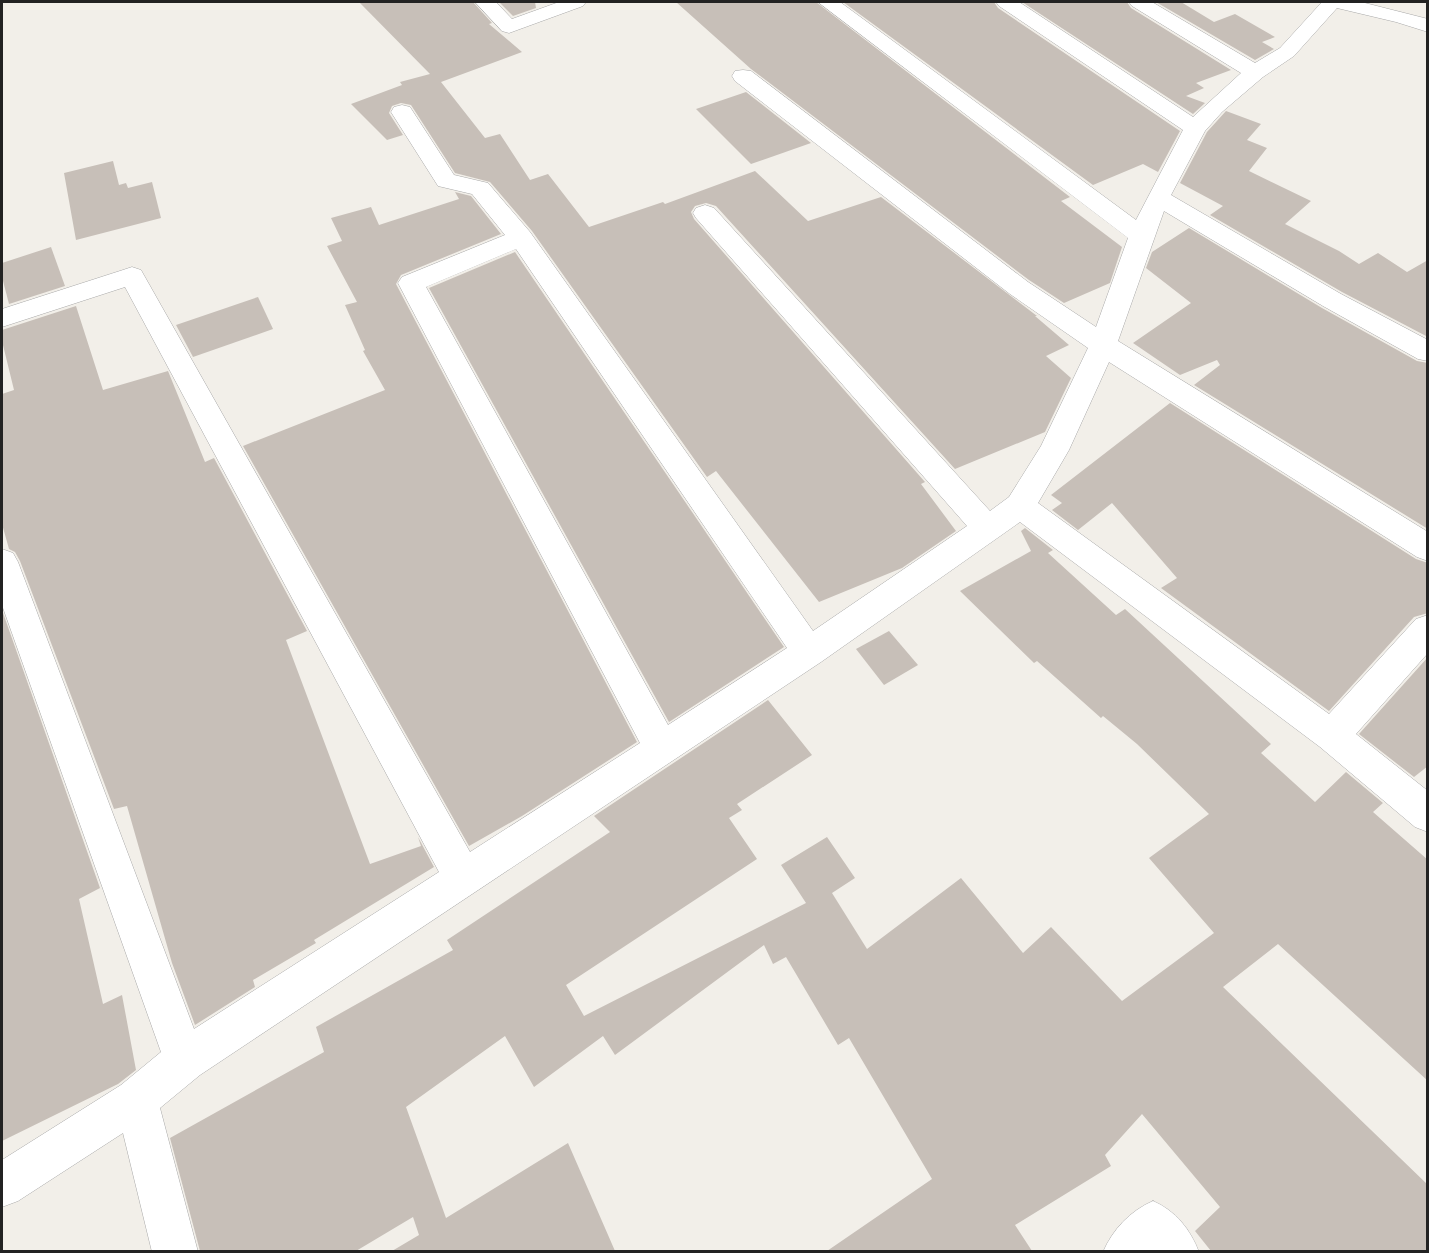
<svg xmlns="http://www.w3.org/2000/svg" width="1429" height="1253" font-family="'Golos Text',sans-serif">
<rect width="100%" height="100%" fill="#f2efe9"/>
<g fill="#c7bfb8">
<path d="M359,2H473L492,23L489,24L522,52L441,82L485,138L500,134L530,180L548,174L589,227L663,202L665,204L755,171L808,221L881,197L1037,316H1035L1069,345L1046,356L1071,378L1045,432L955,469L716,206L706,203L695,206L691,212L694,219L925,482L921,484L956,531L902,568L819,602L716,471L707,477L532,231L490,182L455,173L411,105L401,103L392,106L389,113L403,135L387,140L351,104L402,85L400,82L430,74Z"/>
<path d="M499,2H535L536,8L513,16Z"/>
<path d="M676,2H816L1070,197L1061,201L1122,247L1110,283L1064,303L1029,280L751,69Z"/>
<path d="M843,2H994L998,8L1180,131L1158,172L1143,164L1093,185Z"/>
<path d="M1022,2H1127L1131,8L1231,70L1196,83L1204,88L1186,96L1205,103L1193,114Z"/>
<path d="M1156,2H1181L1214,22L1235,14L1275,37L1262,42L1274,49L1255,60Z"/>
<path d="M746,92L811,143L751,164L696,109Z"/>
<path d="M1226,111L1261,124L1247,140L1267,148L1249,171L1311,201L1285,224L1339,251L1359,264L1378,253L1407,272L1428,260V337L1342,292L1210,215L1223,206L1180,183L1207,132Z"/>
<path d="M113,161L119,185L126,183L128,188L152,182L161,218L76,240L64,173Z"/>
<path d="M455,192L471,196L501,234L401,275L396,284L637,742L522,816L469,846L243,446L385,390L363,351L365,350L345,305L357,302L327,246L342,241L331,218L371,207L379,225L459,199Z"/>
<path d="M1189,228L1322,308L1417,361L1428,363V529L1194,385L1220,365L1217,360L1180,375L1133,343L1191,303L1146,268L1152,252Z"/>
<path d="M51,247L65,286L9,304L2,277V263Z"/>
<path d="M515,252L784,647L669,722L429,288Z"/>
<path d="M258,297L273,329L193,357L176,325Z"/>
<path d="M76,306L103,390L168,371L205,462L214,458L307,631L286,640L370,864L421,846L418,837L434,867L314,940L316,943L253,980L255,987L195,1025L172,963L127,806L114,809L20,561L15,552L9,549L2,524V394L14,390L2,341V330Z"/>
<path d="M1170,403L1416,559L1428,563V613L1414,617L1329,711L1161,588L1177,578L1112,503L1078,530L1052,510L1062,503L1051,495Z"/>
<path d="M1025,528L1053,550L1048,553L1116,615L1125,609L1271,744L1261,753L1315,802L1346,772L1383,803L1373,812L1428,860V1081L1278,944L1223,987L1428,1185V1251H1211L1195,1231L1220,1207L1142,1114L1105,1155L1111,1166L1015,1225L1032,1251H827L932,1179L849,1038L838,1045L786,957L773,964L764,945L615,1055L603,1036L534,1087L505,1036L406,1107L446,1218L568,1143L615,1251H392L419,1235L413,1217L356,1251H200L170,1138L324,1052L316,1027L453,950L447,940L610,832L594,816L768,700L812,755L737,804L742,810L729,818L757,859L566,985L584,1016L806,903L781,865L827,837L855,878L832,893L867,949L961,878L1023,953L1051,927L1122,1001L1214,933L1149,858L1209,814L1137,744L1103,716L1101,718L1037,661L1034,663L960,591L1031,551L1021,531Z"/>
<path d="M2,610L100,888L79,899L103,1004L122,995L136,1070L118,1084L2,1141Z"/>
<path d="M889,631L918,665L884,685L856,649Z"/>
<path d="M1428,657V766L1414,777L1359,734Z"/>
</g>
<g fill="none" stroke-linecap="round" stroke-linejoin="round">
<defs>
<g id="street">
<path d="M475,2H496L512,19L559,2H586L583,6L509,33L502,31Z"/>
<path d="M818,2H840L1136,220L1183,130L999,6L996,2H1019L1193,117L1241,73L1132,6L1129,2H1152L1255,63L1280,48L1322,2H1361L1428,19V32L1396,22L1337,8L1294,56L1263,77L1222,112L1205,131L1171,195L1341,294L1428,340V361L1418,359L1323,306L1164,211L1118,341L1428,532V561L1417,557L1109,362L1069,450L1038,503L1329,714L1416,619L1428,615V653L1356,734L1428,791V832L1415,827L1320,747L1020,522L821,662L200,1075L160,1108L198,1252H152L123,1133L18,1201L2,1207V1160L121,1085L161,1052L2,605V549L13,553L18,562L194,1029L439,872L125,287L2,327V309L123,270L132,267L141,270L470,852L640,743L398,283L402,277L505,235L472,194L438,186L391,112L394,107L402,105L410,107L454,175L488,183L530,232L813,631L967,526L696,218L693,213L696,208L705,205L714,208L990,511L1009,497L1041,446L1088,348L1010,294L735,81L732,76L735,71L743,70L751,71L1028,282L1096,327L1128,238ZM516,249L787,648L668,725L426,287Z"/>
<path d="M1153,1201C1176,1211 1190,1229 1199,1252H1103C1113,1229 1130,1211 1153,1201Z"/>
</g>
</defs>
<use href="#street" stroke="#a9a9a9" stroke-width="1"/>
<use href="#street" fill="#fff" fill-rule="evenodd"/>
</g>
<rect width="1429" height="1253" fill="none" stroke="#222222" stroke-width="6"/>
</svg>
